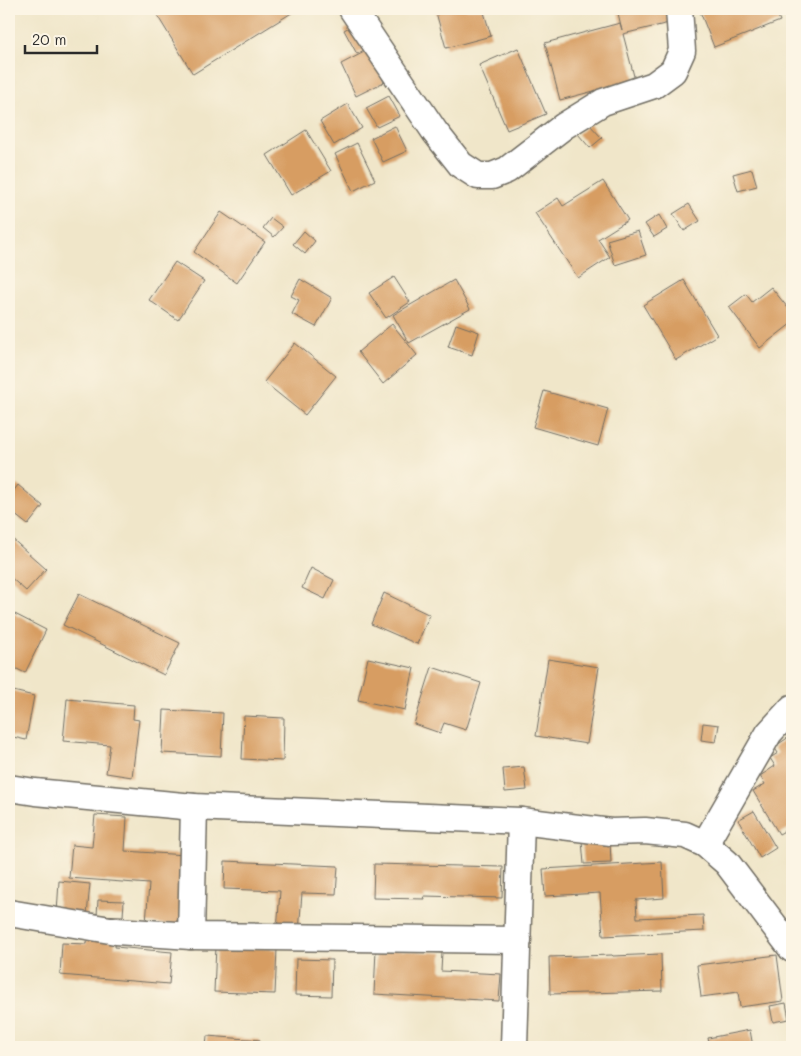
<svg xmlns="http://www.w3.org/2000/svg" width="801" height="1056" font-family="Mali,sans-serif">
<rect width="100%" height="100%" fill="#fcf5e5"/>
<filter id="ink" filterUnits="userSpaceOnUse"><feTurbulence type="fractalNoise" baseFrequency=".02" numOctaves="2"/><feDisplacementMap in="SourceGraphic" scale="10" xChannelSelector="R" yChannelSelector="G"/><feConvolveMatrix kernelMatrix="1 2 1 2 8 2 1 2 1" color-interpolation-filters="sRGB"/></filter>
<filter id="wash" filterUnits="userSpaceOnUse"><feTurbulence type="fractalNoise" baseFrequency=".0096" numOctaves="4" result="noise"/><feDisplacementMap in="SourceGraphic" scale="20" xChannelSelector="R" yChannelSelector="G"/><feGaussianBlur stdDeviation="1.12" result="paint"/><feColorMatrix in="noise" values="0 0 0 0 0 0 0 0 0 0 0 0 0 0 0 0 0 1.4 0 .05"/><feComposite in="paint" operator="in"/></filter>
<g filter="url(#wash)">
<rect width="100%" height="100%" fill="#f0e6c9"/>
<g id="blocks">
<g fill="#d79d62">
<path d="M167,9H298L193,74L157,15Z"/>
<path d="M435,9H483L491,36L446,48Z"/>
<path d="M617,9H666L669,23L623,34L635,80L560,100L545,43L620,23L622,30Z"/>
<path d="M699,9H775L780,21L714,47Z"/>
<path d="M360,21L373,45L357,54L344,30Z"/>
<path d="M518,48L546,114L507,130L479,65Z"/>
<path d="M368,50L384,82L356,96L341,64Z"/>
<path d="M792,53V73L787,54Z"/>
<path d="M389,96L400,116L377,127L366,108Z"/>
<path d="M348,104L362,128L334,145L320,121Z"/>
<path d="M589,124L602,138L590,148L578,134Z"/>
<path d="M395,126L407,151L383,162L371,138Z"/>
<path d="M306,130L331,171L291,195L267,155Z"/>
<path d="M357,143L375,180L353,191L335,154Z"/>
<path d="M752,169L757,186L738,191L733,174Z"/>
<path d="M603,181L628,220L598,239L610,257L578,278L535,213L558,198L563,206Z"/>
<path d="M689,204L700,221L684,231L673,214Z"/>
<path d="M221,212L265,242L237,283L194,252Z"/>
<path d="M659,215L667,229L654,237L645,224Z"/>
<path d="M271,218L283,227L274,237L263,228Z"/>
<path d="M304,231L315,241L305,254L293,244Z"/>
<path d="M638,231L646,255L615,265L607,240Z"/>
<path d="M175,262L204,281L178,320L149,300Z"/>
<path d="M394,277L410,302L386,318L369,293Z"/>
<path d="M300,279L332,298L316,327L292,314L299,300L291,296Z"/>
<path d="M454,280L470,309L409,343L393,315Z"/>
<path d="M684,280L717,335L676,360L643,305Z"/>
<path d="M771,287L792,313V323L760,348L729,307L746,294L752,302Z"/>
<path d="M392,324L417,355L383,384L358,352Z"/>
<path d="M456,324L479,332L472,355L448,347Z"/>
<path d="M295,343L336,376L305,415L264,382Z"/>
<path d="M544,391L608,409L598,446L533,427Z"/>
<path d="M18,485L43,506L28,525L9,510V497Z"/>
<path d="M9,536L46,569L26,591L9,576Z"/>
<path d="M311,568L334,580L325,599L302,588Z"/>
<path d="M384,593L430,615L417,644L371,624Z"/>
<path d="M79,594L180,643L164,675L63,625Z"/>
<path d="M9,611L46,630L25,673L9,665Z"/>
<path d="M368,658L414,668L405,710L358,700Z"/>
<path d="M548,659L599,667L587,744L536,736Z"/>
<path d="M432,667L481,683L466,730L444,723L440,733L414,724Z"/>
<path d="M9,690L34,696L26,740L9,736Z"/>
<path d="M67,699L134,705L133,719L139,720L132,777L106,773L110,745L63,741Z"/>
<path d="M164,710L223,713L221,756L162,753Z"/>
<path d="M244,716L284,718L283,761L242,759Z"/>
<path d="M703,723L719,725L716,742L701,740Z"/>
<path d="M792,735V827L779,834L753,791L765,784L760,776L775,766L770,758L778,753L774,747Z"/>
<path d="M524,767L527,790L505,792L503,769Z"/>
<path d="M754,811L776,848L760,858L738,820Z"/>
<path d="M95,815L127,817L125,851L185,855L180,925L146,923L149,884L69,878L72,845L92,847Z"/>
<path d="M610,840L611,863L584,864L582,841Z"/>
<path d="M225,861L338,866L336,894L302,893L299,932L277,931L280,891L224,889Z"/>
<path d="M662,862L664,898L636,900L637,918L703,915L704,931L603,936L600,893L545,896L543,869Z"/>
<path d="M374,864L503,867L502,898L424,896L425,899L373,898Z"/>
<path d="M59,881L90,884L87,915L57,913Z"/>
<path d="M98,900L124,901L123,916L97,915Z"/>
<path d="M87,932L116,934L115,947L172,952L169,984L60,975L62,943L86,944Z"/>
<path d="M216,946L277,949L275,994L214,992Z"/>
<path d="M376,949L442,953L441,971L501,974L499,1001L374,994Z"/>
<path d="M661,954L662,991L550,994L549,957L612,955L613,956Z"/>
<path d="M777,955L783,1001L740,1007L738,992L701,997L697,965Z"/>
<path d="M296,959L332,960L331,996L295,995Z"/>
<path d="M786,1003L789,1019L773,1022L770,1006Z"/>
<path d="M750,1030L753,1047H710L708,1038Z"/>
<path d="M207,1036L260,1040V1047H206Z"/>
</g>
</g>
</g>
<g filter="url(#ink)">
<use href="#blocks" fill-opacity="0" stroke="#706c62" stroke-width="1"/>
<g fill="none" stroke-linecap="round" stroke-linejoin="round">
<defs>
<g id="minor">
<path d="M352,9L435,132L461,165L478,176H492L507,170L564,126L603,102L654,85L673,71L682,51L679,9"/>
<path d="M9,788L35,792L194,807L521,821L611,832L645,831L685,835L705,844L727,863L792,949"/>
<path d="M705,844L769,733L792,708"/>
<path d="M9,913L116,931L191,936L518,940"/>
<path d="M191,936L194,807"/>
<path d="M514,1047L521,821"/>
</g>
</defs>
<use href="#minor" stroke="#706c62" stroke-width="29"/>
<use href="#minor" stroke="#fff" stroke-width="26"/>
</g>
</g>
<rect width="801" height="1056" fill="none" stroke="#fcf5e5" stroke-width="30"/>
<path d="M25 45v8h72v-8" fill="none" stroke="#2b2b2b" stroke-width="2.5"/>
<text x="32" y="45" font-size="15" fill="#2b2b2b" stroke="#fcf5e5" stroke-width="4" paint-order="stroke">20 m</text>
</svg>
